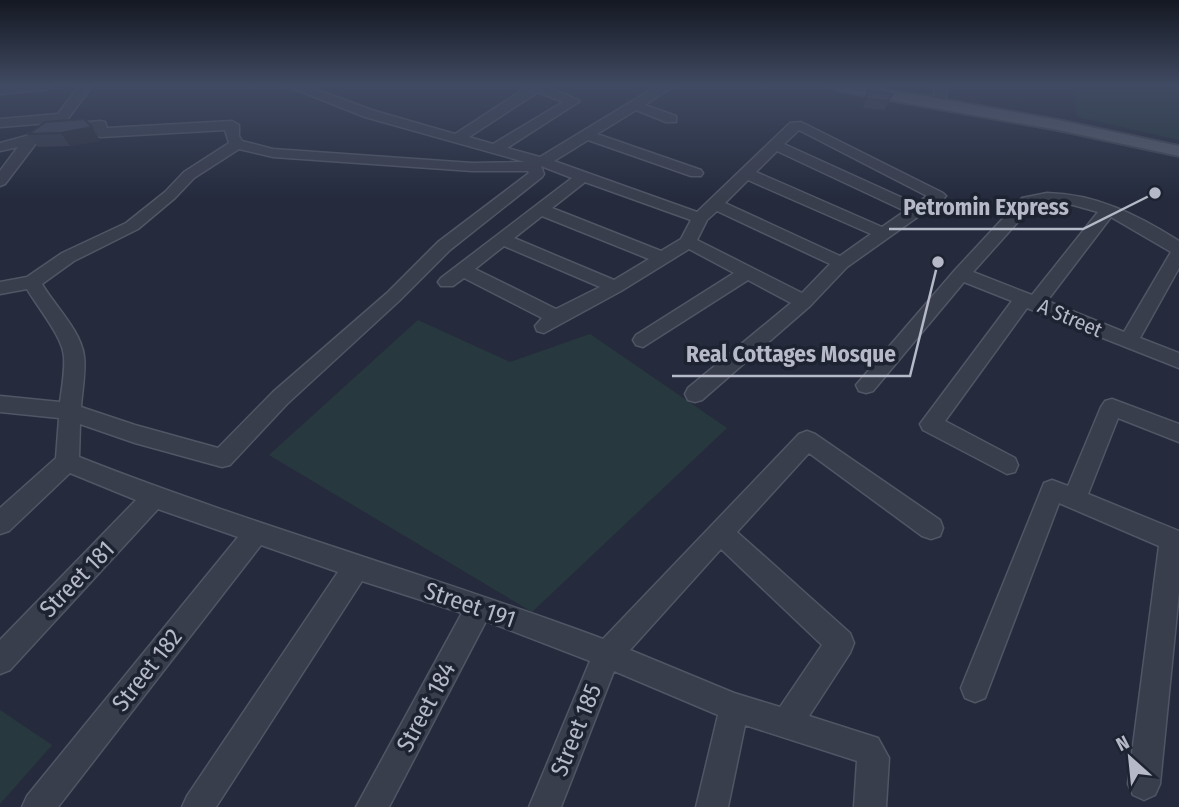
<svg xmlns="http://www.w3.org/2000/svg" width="1179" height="807" font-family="'Fira Sans Condensed',sans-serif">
<rect width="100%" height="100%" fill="#252b3d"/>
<g fill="#27383e">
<path d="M1074,86H1179V140L1077,117Z"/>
<path d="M418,320L510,362L590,334L727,428L532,612L269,455Z"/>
<path d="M0,710L52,745L0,804Z"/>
</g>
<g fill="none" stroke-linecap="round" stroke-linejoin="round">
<defs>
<g id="minor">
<path d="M0,86H51L45,90L0,94Z"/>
<path d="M79,86H92L64,124L100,121L105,122L107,128L232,121L239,125V136L242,141L273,149L472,163L525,162L365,117L287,86H306L375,111L455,134L529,86H547L580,101L507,148L540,157L657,86H673L645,105L676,116V122H666L636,110L597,134L701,170L703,173L701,176H691L588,140L554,161L697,212L790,123L801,122L943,193L946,196L943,199L847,267L810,306L702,400L695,402L688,400L685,394L688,388L791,303L748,280L643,347L636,345L633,340L636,335L734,273L689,249L621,291L544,333L537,331L535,326L542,318L464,278L453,286H441L438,282L441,278L572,178L541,166L544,174L542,177L450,250L399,301L287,404L230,465L222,467L135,443L80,424L79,457C251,525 429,574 603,639L799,434L807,431L815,434L940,520L943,528L940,536L931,539L922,536L809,453L737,532L850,633L854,643L850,653L809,716L878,738L889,758L886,807H854L857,761L745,725L728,807H696L718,715L614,671L561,807H529L590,661L486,621L389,807H356L462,613L362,581L216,807H182L187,796L338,572L261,545L58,807H22L27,796L238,537L158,509L10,670L0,674V640L136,500L70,473L9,531L0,534V508L56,458L59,418L0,412V396L60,402C62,388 65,371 64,357C63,337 38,308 27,289L0,294V282L27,277L62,253L126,223L165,192L184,172L229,143L225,130L101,137L96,136L94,130L63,132L57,130L37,142L5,184L0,186V171L18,147L0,151V143L26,136L49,123L0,127V119L58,114ZM538,92L563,102L493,144L469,137ZM799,130L927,196L916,204L784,144ZM239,149L273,157L472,171H528L529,173L438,242L387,293L273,392L218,448L135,425L81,407C82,391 86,372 84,356C81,331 55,306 42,284L74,261L138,229L175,198L194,178ZM777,151L905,211L882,227L756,172ZM748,180L871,234L840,256L725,203ZM585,182L691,220L681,239L661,251L552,208ZM717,211L830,264L802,293L697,240L707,220ZM542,216L649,259L614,280L514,238ZM504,246L600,287L556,309L475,269ZM721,549L822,645L780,707L734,693L630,650Z"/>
<path d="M935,86H947L945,107L940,108L933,104Z"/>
<path d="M1047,193C1096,194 1138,215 1179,241V268L1140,338L1179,353V368L1027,308L945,421L1015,458L1018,465L1015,472L1007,474L923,430L920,424L1012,301L964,282L873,391L866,393L859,391L856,385L955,270L1022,198ZM1047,202L1066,203L1098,212L1032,295L973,272L1033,205ZM1111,217L1171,252L1124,332L1047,301Z"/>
<path d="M1112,399L1179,424V442L1118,418L1088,494L1179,531V592L1160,784L1155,795L1144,800L1133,795L1128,784L1159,546L1059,503L985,698L975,702L965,698L961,688L1044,483L1052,480L1068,486L1101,407L1105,401Z"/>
</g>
<path id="major" d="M831,86H868L1058,120L1179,146V156L1058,130L839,91Z"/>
</defs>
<use href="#minor" stroke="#515665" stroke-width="3"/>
<use href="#major" stroke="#424756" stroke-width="4"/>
<use href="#minor" fill="#393e4d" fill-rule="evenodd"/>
<use href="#major" fill="#575d6d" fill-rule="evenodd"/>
</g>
<g fill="#373c4d">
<path d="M868,90L892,94L885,110L863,108Z"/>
<path d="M92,127L100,141L70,146L38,147L29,134Z"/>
</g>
<path fill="#2d313f" d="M92,127L100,141L70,146L61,133Z"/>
<g fill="#40465a" stroke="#2d313f" stroke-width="2">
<path d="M868,90L892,94L888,101L866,99Z"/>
<path d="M84,119L92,127L61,133L29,134L45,122Z"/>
</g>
<linearGradient id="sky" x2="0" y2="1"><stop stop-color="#141822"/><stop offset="0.43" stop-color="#404a62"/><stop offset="1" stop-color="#404a62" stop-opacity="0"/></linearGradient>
<rect width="1179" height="199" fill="url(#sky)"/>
<g text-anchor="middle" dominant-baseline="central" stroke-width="7" stroke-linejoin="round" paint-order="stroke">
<g font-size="21" fill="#b5b9c8" stroke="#1e2332">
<text transform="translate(1070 318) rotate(23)">A Street</text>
</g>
<g font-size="24" fill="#b5b9c8" stroke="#1e2332">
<text transform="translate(77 579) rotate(-46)">Street 181</text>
<text transform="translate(470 605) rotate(19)">Street 191</text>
<text transform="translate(147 670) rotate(-52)">Street 182</text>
<text transform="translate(426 707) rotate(-62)">Street 184</text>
<text transform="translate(576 730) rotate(-68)">Street 185</text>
</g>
</g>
<path fill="none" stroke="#b5b9c8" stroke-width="2.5" d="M1155 193L1083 229H889M938 262L910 376H672"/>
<g fill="#b5b9c8" stroke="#1e2332" stroke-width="2.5">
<circle cx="1155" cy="193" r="7"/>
<circle cx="938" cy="262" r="7"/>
</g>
<g font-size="23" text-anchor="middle" font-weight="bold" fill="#b5b9c8" stroke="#1e2332" stroke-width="7" stroke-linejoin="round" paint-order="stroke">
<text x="986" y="215">Petromin Express</text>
<text x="791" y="362">Real Cottages Mosque</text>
</g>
<g transform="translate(1130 758) rotate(333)" stroke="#1e2332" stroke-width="5" paint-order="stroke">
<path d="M0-5L12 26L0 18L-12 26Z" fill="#b5b9c8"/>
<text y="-10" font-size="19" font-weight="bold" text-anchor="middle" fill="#b5b9c8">N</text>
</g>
</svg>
